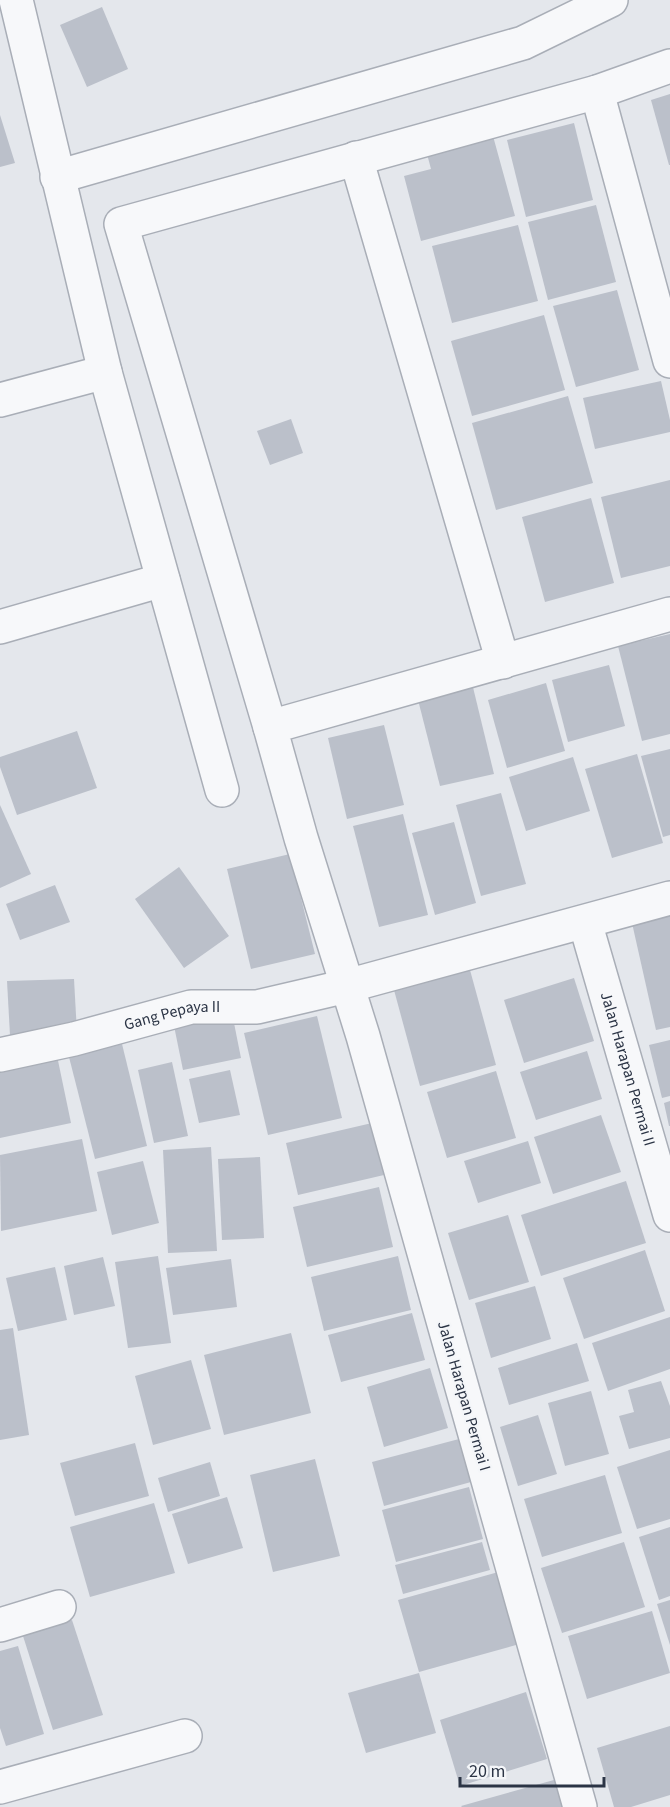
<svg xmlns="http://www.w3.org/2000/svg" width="670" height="1807" font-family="'Source Sans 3',sans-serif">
<rect width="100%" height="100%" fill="#e4e7ec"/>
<g fill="#bbc0ca">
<path d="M102,7L128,69L87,87L60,25Z"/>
<path d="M670,94V165H669L651,100Z"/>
<path d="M0,115L15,163L0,167Z"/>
<path d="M574,123L593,200L526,217L507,140Z"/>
<path d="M493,136L515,216L421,241L404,176L431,169L427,154Z"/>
<path d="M596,205L616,282L548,300L528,222Z"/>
<path d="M518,225L538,301L452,323L432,246Z"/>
<path d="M617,290L639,370L576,387L553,306Z"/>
<path d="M544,315L565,390L472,416L451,341Z"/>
<path d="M661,381L670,420V432L595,449L583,398Z"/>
<path d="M568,396L593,483L496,510L472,423Z"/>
<path d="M291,419L303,453L270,465L257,431Z"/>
<path d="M670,480V566L621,578L601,497Z"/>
<path d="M591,498L614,583L545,602L522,517Z"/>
<path d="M670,634V734L642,741L618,646Z"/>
<path d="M609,665L625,726L568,742L552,680Z"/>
<path d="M471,679L494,774L440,786L416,692Z"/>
<path d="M546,683L565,751L507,768L488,700Z"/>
<path d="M384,725L404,805L347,819L328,738Z"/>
<path d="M77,731L97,788L17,815L0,767V757Z"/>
<path d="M670,749V835L663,837L641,756Z"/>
<path d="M637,754L663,843L612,858L585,769Z"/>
<path d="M573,757L590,811L526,831L509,777Z"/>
<path d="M501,793L526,884L481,896L456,805Z"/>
<path d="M0,805L31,874L0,888Z"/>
<path d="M403,814L428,915L379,927L353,826Z"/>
<path d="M454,822L476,903L435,915L412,833Z"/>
<path d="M290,854L315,954L251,969L227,869Z"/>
<path d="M179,867L229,936L184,968L135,899Z"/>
<path d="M55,885L70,922L20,940L6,904Z"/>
<path d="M670,915V1027L656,1030L632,923Z"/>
<path d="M470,970L496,1065L420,1086L394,990Z"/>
<path d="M574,978L594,1041L524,1063L504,1000Z"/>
<path d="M74,979L77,1033L10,1035L7,981Z"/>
<path d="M231,1008L241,1058L183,1070L173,1021Z"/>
<path d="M317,1016L342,1118L268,1135L244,1033Z"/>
<path d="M670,1040V1096L662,1098L649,1045Z"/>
<path d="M122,1044L147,1146L95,1159L69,1057Z"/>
<path d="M56,1051L71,1123L0,1138V1063Z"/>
<path d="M587,1051L602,1099L536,1120L520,1072Z"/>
<path d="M172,1062L188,1136L154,1143L138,1070Z"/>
<path d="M230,1070L240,1115L199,1123L189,1079Z"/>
<path d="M496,1071L516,1138L447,1158L427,1092Z"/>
<path d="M670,1101V1126H669L664,1103Z"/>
<path d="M601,1115L621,1172L553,1194L534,1137Z"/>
<path d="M372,1123L384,1175L298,1195L286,1143Z"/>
<path d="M82,1139L97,1211L1,1231L0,1155Z"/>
<path d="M528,1141L541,1183L478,1203L464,1161Z"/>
<path d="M211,1147L217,1251L168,1253L163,1150Z"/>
<path d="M260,1157L264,1238L222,1240L218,1159Z"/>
<path d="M143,1161L159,1223L112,1235L97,1172Z"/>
<path d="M626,1181L646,1243L541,1276L521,1215Z"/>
<path d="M379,1187L393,1247L307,1267L293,1207Z"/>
<path d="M508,1215L529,1282L469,1300L448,1233Z"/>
<path d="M645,1250L665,1311L584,1339L563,1278Z"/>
<path d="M158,1256L171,1343L128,1348L115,1262Z"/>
<path d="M398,1256L411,1310L324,1331L311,1277Z"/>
<path d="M103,1257L115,1306L74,1315L64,1266Z"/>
<path d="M231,1259L237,1307L173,1315L166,1268Z"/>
<path d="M55,1267L67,1320L18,1331L6,1278Z"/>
<path d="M535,1286L551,1339L491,1358L475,1303Z"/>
<path d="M412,1313L425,1360L341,1382L328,1335Z"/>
<path d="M670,1317V1369L608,1391L592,1343Z"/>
<path d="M13,1328L29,1435L0,1440V1330Z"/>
<path d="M291,1333L311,1413L224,1435L204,1355Z"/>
<path d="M577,1343L589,1381L509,1405L498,1368Z"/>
<path d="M191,1360L211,1429L153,1445L135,1376Z"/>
<path d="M430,1368L448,1428L384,1447L367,1387Z"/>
<path d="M661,1381L670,1406V1438L629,1449L619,1416L634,1412L628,1390Z"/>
<path d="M591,1391L609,1454L565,1466L548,1403Z"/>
<path d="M538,1415L557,1474L518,1486L500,1427Z"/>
<path d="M459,1439L471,1482L384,1506L372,1462Z"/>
<path d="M135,1443L149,1496L75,1516L60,1463Z"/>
<path d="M670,1450V1519L637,1529L617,1467Z"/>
<path d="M315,1459L340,1556L273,1572L250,1475Z"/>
<path d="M210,1462L220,1496L168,1512L158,1478Z"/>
<path d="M605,1475L622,1533L542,1557L524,1499Z"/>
<path d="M469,1487L483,1539L396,1562L382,1510Z"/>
<path d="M227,1497L243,1548L188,1564L172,1514Z"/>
<path d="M154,1503L175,1573L90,1597L70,1527Z"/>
<path d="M670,1527V1596L659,1600L639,1537Z"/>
<path d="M482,1542L490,1570L403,1594L395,1565Z"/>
<path d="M624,1542L645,1607L562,1633L541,1568Z"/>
<path d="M502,1571L523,1643L419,1672L398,1600Z"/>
<path d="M670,1600V1645L657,1604Z"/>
<path d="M652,1611L670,1673L587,1699L568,1636Z"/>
<path d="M72,1620L103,1715L53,1730L23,1636Z"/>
<path d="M18,1646L44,1734L6,1746L0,1728V1651Z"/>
<path d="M419,1673L436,1733L366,1753L348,1693Z"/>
<path d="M526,1692L547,1759L460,1786L440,1720Z"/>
<path d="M670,1726V1795L631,1807H614L597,1748Z"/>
<path d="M561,1778L570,1807H462L461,1806Z"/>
</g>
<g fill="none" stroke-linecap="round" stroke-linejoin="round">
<defs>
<g id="street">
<path d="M16,0L105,372L222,790"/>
<path d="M597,92L670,361"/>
<path d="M356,158L503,662"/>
<path d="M57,177L523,43L611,0"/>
<path d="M0,400L105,372"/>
<path d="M0,627L163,580"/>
<path d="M270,727L121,224L597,92L670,66"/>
<path id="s1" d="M585,922L670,1215"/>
<path id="s2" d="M0,1055L74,1039L191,1007H257L347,986L670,898"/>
<path d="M0,1625L59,1607"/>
<path d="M0,1787L185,1736"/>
<path d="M580,1807L363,1036L301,838L270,727L670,614"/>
</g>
</defs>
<use href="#street" stroke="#a9aeb7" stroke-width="36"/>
<use href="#street" stroke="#f7f8fa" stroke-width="33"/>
</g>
<g text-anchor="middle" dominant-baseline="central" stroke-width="4.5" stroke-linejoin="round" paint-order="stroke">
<g font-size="16" fill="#2b3445" stroke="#f4f6f9">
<text stroke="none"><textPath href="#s2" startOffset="177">Gang Pepaya II</textPath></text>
<text stroke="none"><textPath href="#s1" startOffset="153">Jalan Harapan Permai II</textPath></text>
<text transform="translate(464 1396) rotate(74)">Jalan Harapan Permai I</text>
</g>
</g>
<path d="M460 1777v9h144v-9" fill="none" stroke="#2b3445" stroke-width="3"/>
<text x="469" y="1777" font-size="18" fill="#2b3445" stroke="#f4f6f9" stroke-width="4.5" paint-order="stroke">20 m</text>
</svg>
